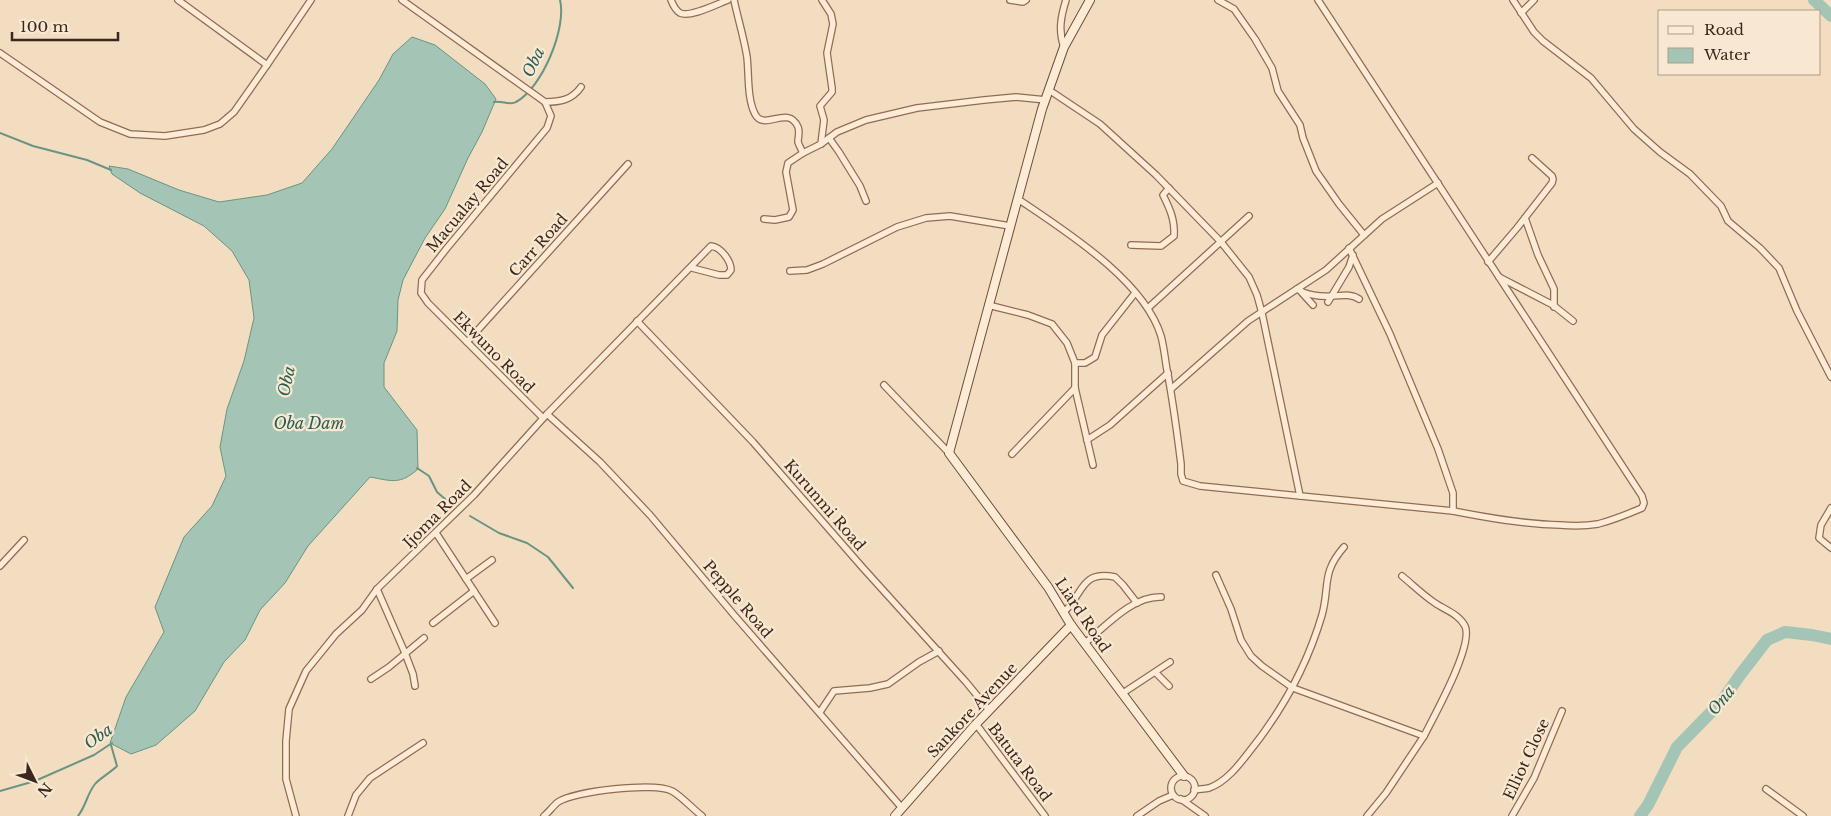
<svg xmlns="http://www.w3.org/2000/svg" width="1831" height="816" font-family="'Libre Baskerville',serif">
<rect width="100%" height="100%" fill="#f3ddc0"/>
<path fill="#a4c5b6" stroke="#699483" d="M412,37L435,45L485,84L496,99L482,132L468,158L445,209L425,238L403,280L398,300L397,331L384,363V387L417,430L418,469C400,485 392,481 370,477L308,546L285,583L260,610L245,640L224,662L195,711L156,745L131,754L110,743L126,697L164,632L155,607L184,537L212,506L226,476L220,447L227,409L244,361L254,318L249,280L232,251L204,226L140,193L112,174L109,166L128,169L179,190L219,202L267,195L302,183L332,149L379,80L393,54Z"/>
<g fill="none" stroke-linecap="round" stroke-linejoin="round">
<g stroke="#699483" stroke-width="2">
<path d="M494,102C501,100 510,106 516,102C542,88 567,28 560,0"/>
<path d="M0,133L33,146L87,160L111,170"/>
<path d="M417,468L429,476L437,492L453,506"/>
<path d="M470,516L499,533L527,543L548,557L573,588"/>
<path d="M0,791L35,781L94,755L112,743"/>
<path d="M78,816C86,806 87,794 95,784C98,780 111,772 117,766L111,745"/>
</g>
<g stroke="#a4c5b6" stroke-width="12">
<path d="M1814,0L1831,16"/>
<path d="M1640,816L1648,805L1677,747L1722,701L1740,675L1767,640L1785,632L1812,635L1831,639"/>
</g>
<defs>
<g id="street">
<path d="M178,0L267,65L311,0"/>
<path d="M402,0L545,102L551,116L547,128L447,248L422,280L421,293L428,303L543,418"/>
<path d="M671,0C673,5 675,10 680,13C690,18 717,4 728,0"/>
<path d="M734,0C738,19 744,38 747,57C749,74 747,99 755,114C764,132 788,104 798,127C800,132 798,137 798,142C799,145 801,149 803,153"/>
<path d="M1010,0L1023,2L1026,0"/>
<path d="M1218,0L1234,9L1255,39L1272,68L1278,91L1300,125L1303,138L1316,171L1339,204L1364,235"/>
<path d="M1318,0L1642,496L1644,503L1642,508C1628,514 1613,520 1598,524C1586,526 1573,526 1560,525C1523,524 1489,518 1453,511"/>
<path d="M1513,0L1534,32L1543,41L1591,78L1634,129L1660,152L1690,174L1721,206L1728,221L1760,248L1779,268L1797,311L1831,377"/>
<path d="M1521,13L1534,0"/>
<path d="M1064,47C1058,31 1061,16 1066,0"/>
<path d="M0,53L100,122L130,134L165,136L204,130L220,124L234,112L267,65"/>
<path d="M1049,90L1100,124L1156,175L1221,242L1249,277L1257,295L1262,313L1300,496"/>
<path d="M545,102C560,102 572,100 581,87"/>
<path d="M829,138L839,152L860,186L866,201"/>
<path d="M821,144L824,120L820,106L832,92V88L827,53L833,24L831,14L822,0"/>
<path d="M1018,199C1065,231 1144,280 1161,336C1164,347 1165,359 1167,370C1173,401 1177,432 1181,464V474L1183,481L1200,486L1453,511V493L1438,449L1390,334L1349,248"/>
<path d="M1525,218L1538,255L1554,289V307"/>
<path d="M764,219L775,220L789,217L793,210L786,172L788,163L803,153L821,144L837,132L866,120L917,108L984,100L1016,97L1046,100"/>
<path d="M1131,245L1161,246L1174,236C1175,220 1170,209 1163,195L1169,188"/>
<path d="M1488,262L1517,228L1552,183L1553,179L1552,176L1532,158"/>
<path d="M790,271L807,270L823,264L897,227L926,218L950,216L1010,226"/>
<path d="M1499,277L1553,305L1573,321"/>
<path d="M1297,289C1306,295 1321,297 1332,296C1341,296 1351,293 1359,299"/>
<path d="M1302,293L1313,305"/>
<path d="M1328,302L1349,267L1353,255"/>
<path d="M988,305L1028,315L1052,324L1067,343L1075,363V388L1093,465"/>
<path d="M1148,308L1249,216"/>
<path d="M637,321L753,442L863,568L966,682L989,710"/>
<path d="M467,342L628,164"/>
<path d="M1075,363H1085L1095,357L1102,335L1135,293"/>
<path d="M884,385L949,453"/>
<path d="M1171,389L1248,321L1326,270L1382,219L1438,183"/>
<path d="M547,414L600,462L650,515L734,615L902,808"/>
<path d="M1087,440L1110,425L1168,373"/>
<path d="M1012,454L1075,388"/>
<path d="M1831,508L1821,525L1819,538L1831,548"/>
<path d="M436,533L495,623"/>
<path d="M0,566L24,540"/>
<path d="M1216,575L1231,609L1241,640L1251,656L1262,666L1293,688L1424,736L1386,793L1367,816"/>
<path d="M1402,576C1413,585 1423,595 1435,603C1445,610 1459,614 1465,626C1474,645 1434,716 1424,736"/>
<path d="M466,579L492,560"/>
<path d="M377,589L405,653L413,674L415,686"/>
<path d="M1063,613C1084,594 1080,570 1115,577L1123,585L1137,603"/>
<path d="M433,623L474,591"/>
<path d="M1085,643C1106,626 1132,596 1161,597"/>
<path d="M1156,673L1169,686"/>
<path d="M371,679L389,667L424,638"/>
<path d="M1123,693L1170,662"/>
<path d="M820,712L834,691L870,688L888,684L919,662L939,651"/>
<path d="M976,724L1045,816"/>
<circle cx="1183" cy="788" r="12"/>
<path d="M1766,789L1803,816"/>
<path d="M1194,790C1199,789 1205,789 1209,788C1226,782 1239,765 1249,752C1282,711 1307,666 1322,615C1330,586 1321,573 1344,547"/>
<path d="M1181,799L1205,816"/>
<path d="M296,816L286,779V741L289,709L306,671L336,634L362,610L377,589L474,495L547,414L711,246C721,247 731,261 731,270L727,275H719L692,268"/>
<path d="M348,816L356,795L370,778L423,743"/>
<path d="M544,816C549,812 553,806 558,802C575,791 654,782 672,791C681,796 693,809 702,816"/>
<path d="M1137,816L1159,801L1173,795"/>
<path d="M1512,816L1534,778L1562,711"/>
</g>
<g id="secondary">
<path d="M1090,0L1064,47L1042,109L949,453L1048,587L1071,625L1184,776"/>
<path d="M895,816L976,724L1071,625"/>
</g>
</defs>
<use href="#street" stroke="#8f6c56" stroke-width="8"/>
<use href="#secondary" stroke="#704d39" stroke-width="10"/>
<use href="#street" stroke="#fdebd5" stroke-width="5.5"/>
<use href="#secondary" stroke="#fdebd5" stroke-width="8"/>
</g>
<g text-anchor="middle" dominant-baseline="central" stroke-width="4.5" stroke-linejoin="round" paint-order="stroke">
<g font-size="15" fill="#3c271c" stroke="#f9e8d1">
<text transform="translate(467 205) rotate(-50)">Macualay Road</text>
<text transform="translate(538 245) rotate(-48)">Carr Road</text>
<text transform="translate(494 352) rotate(45)">Ekwuno Road</text>
<text transform="translate(825 505) rotate(49)">Kurunmi Road</text>
<text transform="translate(437 514) rotate(-45)">Ijoma Road</text>
<text transform="translate(738 599) rotate(49)">Pepple Road</text>
<text transform="translate(1083 615) rotate(56)">Liard Road</text>
<text transform="translate(972 710) rotate(-47)">Sankore Avenue</text>
<text transform="translate(1526 759) rotate(-65)">Elliot Close</text>
<text transform="translate(1020 762) rotate(53)">Batuta Road</text>
</g>
<g font-size="16" font-style="italic" fill="#295e53" stroke="#f9e8d1">
<text transform="translate(533 62) rotate(-64)">Oba</text>
<text transform="translate(286 381) rotate(-78)">Oba</text>
<text x="309" y="423">Oba Dam</text>
<text transform="translate(1721 700) rotate(-50)">Ona</text>
<text transform="translate(98 736) rotate(-35)">Oba</text>
</g>
</g>
<rect x="1658" y="10" width="162" height="65" fill="#f9e8d1" stroke="#ad9b89"/>
<rect x="1668" y="26" width="25" height="8" fill="#fdebd5" stroke="#ad9b89"/>
<text x="1704" y="35" font-size="15" fill="#3c271c">Road</text>
<rect x="1668" y="48" width="25" height="15" fill="#a4c5b6" stroke="#ad9b89"/>
<text x="1704" y="60" font-size="15" fill="#3c271c">Water</text>
<g transform="translate(35 781) rotate(132)" stroke="#f9e8d1" stroke-width="4" paint-order="stroke">
<path d="M0-4L9 19L0 12L-9 19Z" fill="#3c271c"/>
<text y="-8" font-size="14" font-weight="bold" text-anchor="middle" fill="#3c271c">N</text>
</g>
<path d="M12 32v8h106v-8" fill="none" stroke="#3c271c" stroke-width="2.5"/>
<text x="20" y="32" font-size="15" fill="#3c271c" stroke="#f9e8d1" stroke-width="4" paint-order="stroke">100 m</text>
</svg>
